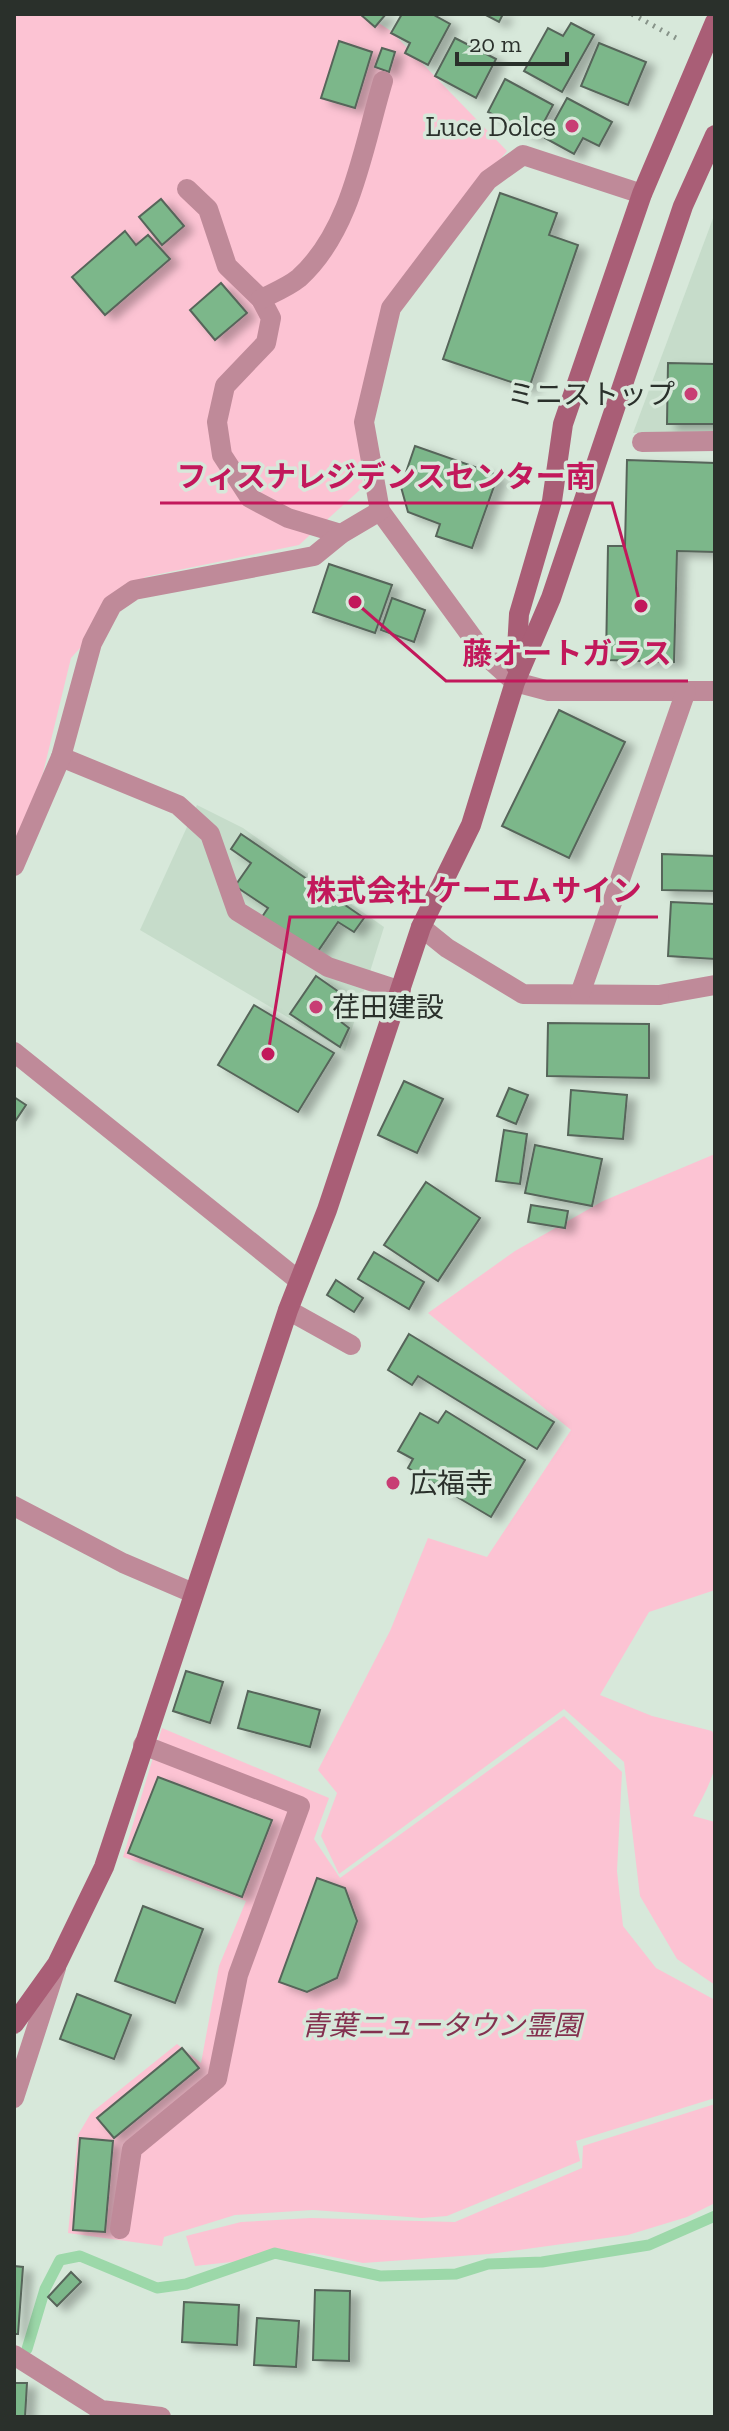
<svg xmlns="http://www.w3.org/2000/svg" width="729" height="2431" font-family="'Zilla Slab','Noto Sans JP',serif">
<defs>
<filter id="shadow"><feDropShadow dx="9" dy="5" stdDeviation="4" flood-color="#0004"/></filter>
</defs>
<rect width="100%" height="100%" fill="#d7e8da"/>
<g fill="#c6dcca">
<path d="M715,213V431L633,433Z"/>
<path d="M197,805L243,828L384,927L345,1051L140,930Z"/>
</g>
<g fill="#fcc3d3">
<path d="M14,14H365L391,31L507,151L406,276L370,363L362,488L299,545L145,577L71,658L43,773L14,849Z"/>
<path d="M715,1154V1590L649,1612L600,1695L652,1716L712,1731C727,1758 705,1792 693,1816L715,1822V1985L677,1959L640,1896L624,1762L564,1709L339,1874L321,1836L337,1793L318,1770L390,1631L428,1538L487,1557L571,1430L428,1313L515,1251L603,1201Z"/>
<path d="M564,1716L622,1772L617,1871L623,1926L656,1968L715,2000V2098L576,2141L580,2161L447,2216L422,2218L313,2210L235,2215L164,2237L162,2246L68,2233L78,2135L91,2113L177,2044L201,2063L219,1966L246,1901L123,1857L162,1728L329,1798L314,1839L340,1878Z"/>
<path d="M715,2104V2203L687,2217L628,2235L489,2254L363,2263L313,2253L195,2266L186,2236L241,2222L311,2218L455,2222L582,2168L583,2146Z"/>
</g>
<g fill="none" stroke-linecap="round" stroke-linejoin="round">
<path stroke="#9cd8a9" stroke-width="11" d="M27,2349L45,2289L60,2260L80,2256L157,2288L186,2284L275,2253L381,2276L456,2274L488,2264L542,2262L649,2245L715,2216"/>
</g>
<g fill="#7cb78a" stroke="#57655a" stroke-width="2" filter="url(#shadow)">
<path d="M360,14H386L375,27Z"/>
<path d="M402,14H432L450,24L428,65L405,53L410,43L391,33Z"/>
<path d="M484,14H503L499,22Z"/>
<path d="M571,23L594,35L562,92L524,71L548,28L563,36Z"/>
<path d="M455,38L496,59L476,98L435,76Z"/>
<path d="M339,41L372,52L355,108L321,98Z"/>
<path d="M599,43L646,62L628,105L581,86Z"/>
<path d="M382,48L395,52L389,72L375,67Z"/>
<path d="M505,79L553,105L536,137L488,112Z"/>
<path d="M567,98L612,122L599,146L583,138L574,154L545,138Z"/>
<path d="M500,193L557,213L549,235L578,245L529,388L443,359Z"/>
<path d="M161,199L184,226L162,245L139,217Z"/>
<path d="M125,231L136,245L148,235L170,259L105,315L72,277Z"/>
<path d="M221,283L247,313L215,340L190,310Z"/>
<path d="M668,363L715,364V424H667Z"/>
<path d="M415,446L498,475L472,548L436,536L440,524L408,512L401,487Z"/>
<path d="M627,460L715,463V552L677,551L674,662L606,660L608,546H625Z"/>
<path d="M329,564L392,585L375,633L313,612Z"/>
<path d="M392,598L425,610L414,642L381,630Z"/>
<path d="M559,710L625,742L569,858L502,826Z"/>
<path d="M241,834L364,918L354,932L338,922L316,954L262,917L268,908L235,886L251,863L231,849Z"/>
<path d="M662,854L715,856V891L662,890Z"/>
<path d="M671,902L715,904V959L668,956Z"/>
<path d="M316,976L349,999L336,1018L349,1028L340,1047L290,1014Z"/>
<path d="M254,1005L334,1053L298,1112L218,1065Z"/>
<path d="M548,1023L649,1024V1078L547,1076Z"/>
<path d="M404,1081L443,1099L417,1153L378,1135Z"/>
<path d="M509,1088L528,1095L516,1124L497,1116Z"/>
<path d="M571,1090L627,1095L623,1139L568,1135Z"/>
<path d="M14,1097L26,1105L14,1123Z"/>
<path d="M504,1130L527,1134L520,1184L496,1181Z"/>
<path d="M535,1145L602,1159L592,1206L525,1193Z"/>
<path d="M426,1182L480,1218L438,1281L384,1245Z"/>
<path d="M531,1205L568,1211L565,1228L528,1222Z"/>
<path d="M374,1252L424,1282L409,1309L358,1279Z"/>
<path d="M336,1280L363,1298L354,1312L327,1295Z"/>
<path d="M409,1334L554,1422L537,1449L418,1376L412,1385L388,1370Z"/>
<path d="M446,1411L525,1460L491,1517L408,1468L413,1459L398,1451L420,1413L438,1423Z"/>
<path d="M186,1671L223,1682L210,1723L173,1711Z"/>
<path d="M248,1691L320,1710L310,1747L238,1728Z"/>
<path d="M158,1777L272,1820L242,1897L128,1853Z"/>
<path d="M317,1878L345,1888L357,1921L337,1978L307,1992L279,1982Z"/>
<path d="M143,1906L203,1929L175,2003L115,1981Z"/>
<path d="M77,1994L131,2015L114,2059L60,2039Z"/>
<path d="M182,2048L199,2068L114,2138L97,2118Z"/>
<path d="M80,2138L113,2141L105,2232L73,2230Z"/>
<path d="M14,2266L23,2267L18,2334H14Z"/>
<path d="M71,2272L81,2282L57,2306L48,2297Z"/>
<path d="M315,2290L350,2291L349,2361L313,2360Z"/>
<path d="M184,2302L239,2305L237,2345L182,2342Z"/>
<path d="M257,2318L299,2321L296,2367L254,2365Z"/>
<path d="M14,2383H27L25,2417H14Z"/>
</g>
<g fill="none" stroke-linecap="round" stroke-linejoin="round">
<path stroke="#879389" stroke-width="5" stroke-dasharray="2 6" stroke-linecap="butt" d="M632,14L676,38"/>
<g stroke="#bf8a99" stroke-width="20">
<path d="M187,189L208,209L227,266L261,299L271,318L266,343L225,386L217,422L222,455L250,498L288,518L341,534"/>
<path d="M261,299C273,293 288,287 299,278C352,230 363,147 383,81"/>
<path d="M61,757L178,805L210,834L237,911L328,967L401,991"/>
<path d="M659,995L715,985"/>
<path d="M14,1052L298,1280"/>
<path d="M288,1310L351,1345"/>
<path d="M120,2229L132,2149L217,2079L238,1975L300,1806L143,1745"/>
</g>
<g stroke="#bf8a99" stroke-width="20">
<path d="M642,194L523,155L488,180L391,308L364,422L380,511L486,656L515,682L549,691H715"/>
<path d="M642,442L715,441"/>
<path d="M14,866L61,757L92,643L112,605L134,590L314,556L341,534L380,511"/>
<path d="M421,927L447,948L523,994L659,995"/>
<path d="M580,994L686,691"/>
<path d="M14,1506L123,1563L193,1593"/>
<path d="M14,2098L56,1968"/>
<path d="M14,2355L101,2410L161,2417"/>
</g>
<g stroke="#a95e76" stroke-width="20">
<path d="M516,666L519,614L552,501L563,424L642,194L715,22"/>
<path d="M14,2024L57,1964L104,1867L288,1310L327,1210L421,927L471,825L515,682L551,598L683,206L715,135"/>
</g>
</g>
<g fill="#c83e74" stroke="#d7e8da" stroke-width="3">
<circle cx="572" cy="126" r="8"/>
<circle cx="691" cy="394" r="8"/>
<circle cx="316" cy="1007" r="8"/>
<circle cx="393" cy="1483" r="8"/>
</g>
<g text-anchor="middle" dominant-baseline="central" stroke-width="7" stroke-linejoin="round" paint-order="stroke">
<g font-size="28" fill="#2a302b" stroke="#d7e8da" text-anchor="end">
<text x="556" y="126">Luce Dolce</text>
<text x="675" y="394">ミニストップ</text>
<text x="332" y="1007" text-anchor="start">荏田建設</text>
<text x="409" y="1483" text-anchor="start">広福寺</text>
</g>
<g font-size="28" font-style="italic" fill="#84304f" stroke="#d7e8da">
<text x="441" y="2025">青葉ニュータウン霊園</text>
</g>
</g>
<path fill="none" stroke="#c2185b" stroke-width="3" d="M641 606L612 503H160M355 602L446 681H688M268 1054L290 917H658"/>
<g fill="#c2185b" stroke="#d7e8da" stroke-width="3">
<circle cx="641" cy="606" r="8"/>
<circle cx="355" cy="602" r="8"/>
<circle cx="268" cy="1054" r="8"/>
</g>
<g font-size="30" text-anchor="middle" font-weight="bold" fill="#c2185b" stroke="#d7e8da" stroke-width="7" stroke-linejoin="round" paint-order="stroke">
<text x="386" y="487">フィスナレジデンスセンター南</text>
<text x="567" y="664">藤オートガラス</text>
<text x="474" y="901">株式会社 ケーエムサイン</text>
</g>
<rect width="729" height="2431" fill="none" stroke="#2a302b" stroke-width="32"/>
<path d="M457 52v12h110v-12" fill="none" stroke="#2a302b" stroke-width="4"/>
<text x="469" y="52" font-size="24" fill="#2a302b" stroke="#d7e8da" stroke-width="6" paint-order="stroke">20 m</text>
</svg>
